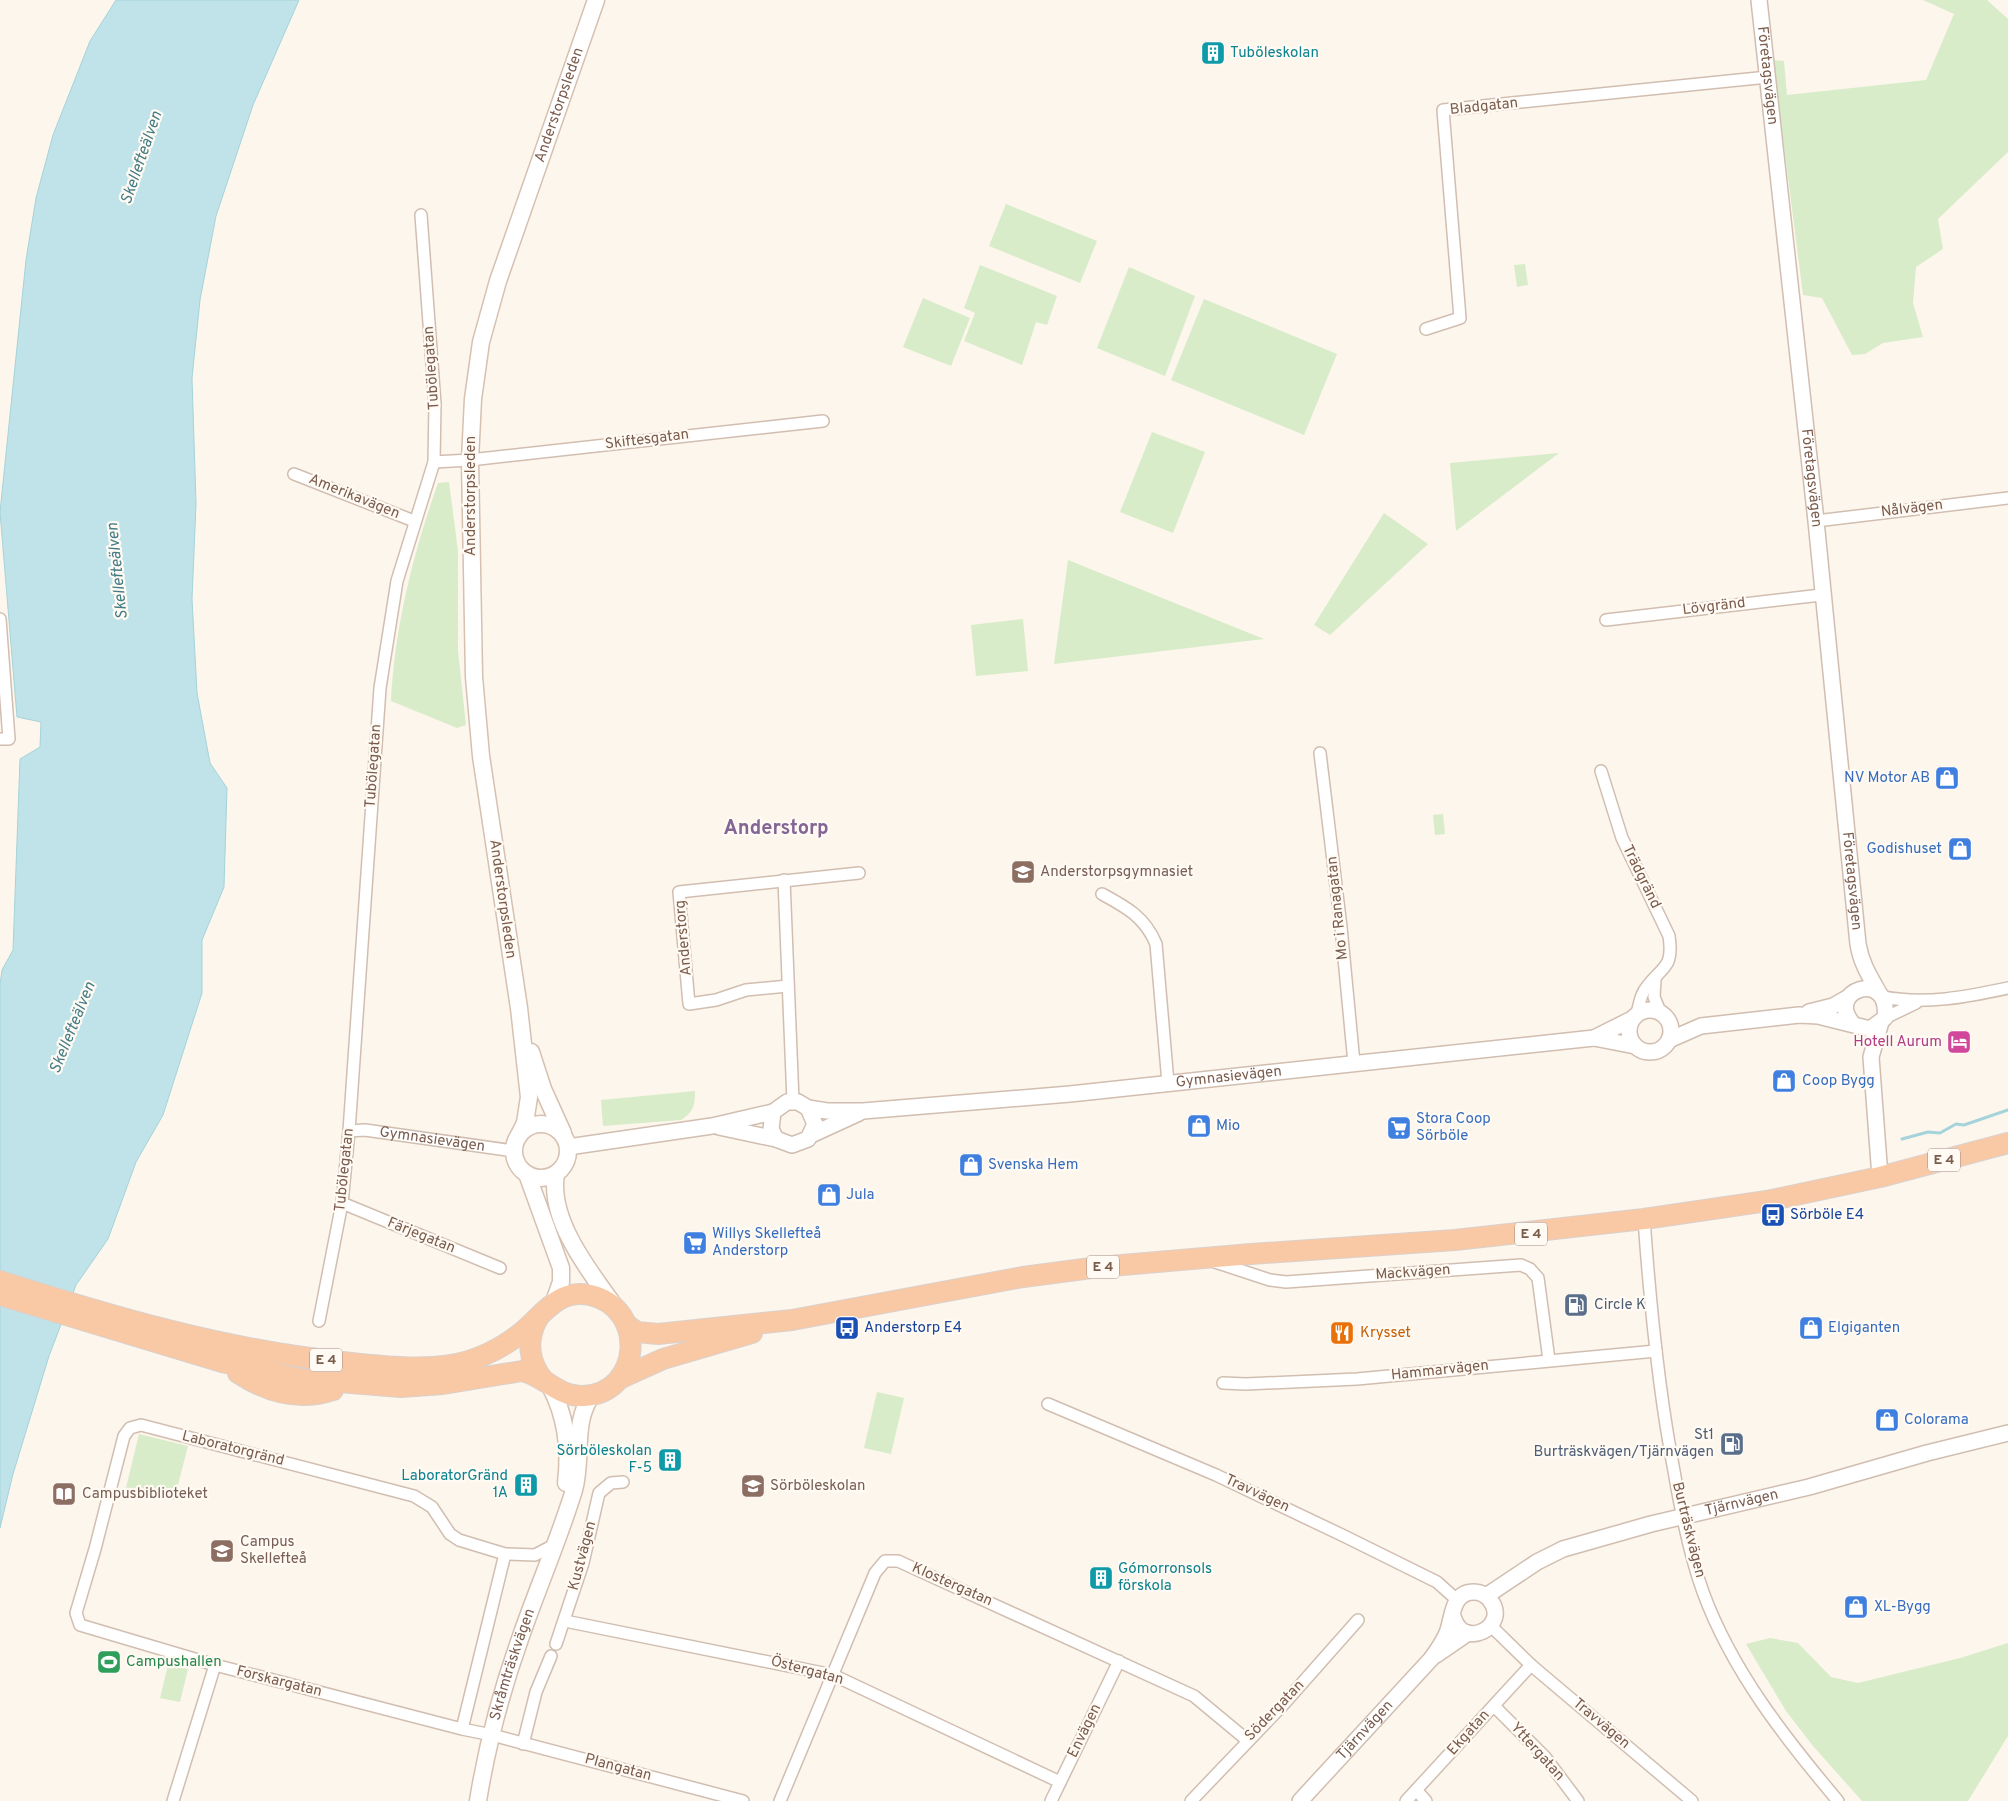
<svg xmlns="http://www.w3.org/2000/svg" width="2008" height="1801" font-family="Overpass,sans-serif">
<rect width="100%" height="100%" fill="#fdf6ec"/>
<g fill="#d8ecc9">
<path d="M1923,0H1987L2008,19V152L1938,219L1943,249L1916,267L1913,303L1923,337L1883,343L1865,354L1852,355L1822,298L1803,295L1773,60L1784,61L1787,95L1926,80L1954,14Z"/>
<path d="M1006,204L1097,241L1080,283L989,246Z"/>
<path d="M1525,264L1528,285L1517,287L1514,265Z"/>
<path d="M980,265L1057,296L1047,325L1036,322L1022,365L964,341L975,313L964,308Z"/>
<path d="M1129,267L1195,296L1165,376L1097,348Z"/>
<path d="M923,298L970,318L951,366L903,347Z"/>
<path d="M1204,299L1337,354L1304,435L1171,380Z"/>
<path d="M1152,432L1205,452L1173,533L1120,512Z"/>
<path d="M1559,453L1456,531L1450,463Z"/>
<path d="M449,482L458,551V651L466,725L457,728L391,701C395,625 413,554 438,483Z"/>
<path d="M1384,513L1428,544L1330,635L1314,625Z"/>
<path d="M1068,560L1264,639L1054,664Z"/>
<path d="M1023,619L1028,671L976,676L971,625Z"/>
<path d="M1443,814L1445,834L1435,835L1433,815Z"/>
<path d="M695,1091C695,1106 693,1112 681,1120L603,1126L601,1100Z"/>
<path d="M877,1392L904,1398L891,1454L864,1448Z"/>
<path d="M139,1434L188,1446L174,1500L126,1488Z"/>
<path d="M1770,1638L1798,1643L1831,1677L1858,1683L1960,1658L2008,1643V1736L1968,1801H1862L1813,1746L1786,1711L1746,1644Z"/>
<path d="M168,1665L188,1669L180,1702L160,1698Z"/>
</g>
<path fill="#bfe3e8" stroke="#a5d3da" d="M116,0H299L253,105L216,216L200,300L192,378L196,504L192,599L197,693L210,763L227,788L224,887L202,940V993L163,1115L136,1162L108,1239L76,1285L49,1356L13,1474L0,1528V985L2,970L13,950L20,759L40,747L41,722L17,717L0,512L26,260L36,198L53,135L90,41Z"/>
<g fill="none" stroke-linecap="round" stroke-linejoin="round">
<path stroke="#a5d3da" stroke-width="3" d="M1902,1139L1928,1132L1940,1133L1956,1124L1964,1125L2008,1110"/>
<defs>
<g id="minor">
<path d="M1426,329L1460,318L1443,110L1768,77"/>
<path d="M434,462L470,460L823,421"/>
<path d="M294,474L414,521"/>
<path d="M1816,521L2008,498"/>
<path d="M0,619L9,739H0"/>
<path d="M1606,620L1821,595"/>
<path d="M1320,753L1341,927L1354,1063"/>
<path d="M1601,771L1622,838L1669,936C1674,969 1662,966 1646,988C1640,995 1639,1006 1637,1014"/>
<path d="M784,880L793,1101"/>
<path d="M1102,894C1126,907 1145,917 1156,944L1168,1083"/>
<path d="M1655,980L1654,997L1661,1014"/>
<path d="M788,986L746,990L716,1000L689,1004L679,892L859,873"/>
<path d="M1883,997C1925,1005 1966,997 2008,988"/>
<path d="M1885,1018L1916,1003"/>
<path id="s1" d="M349,1131L365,1130L514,1151"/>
<path d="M342,1203L500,1268"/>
<path d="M1644,1219C1650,1304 1658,1388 1674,1471C1681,1512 1689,1553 1703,1592C1732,1671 1785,1738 1838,1801"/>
<path d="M1212,1261L1270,1280L1286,1282L1521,1265L1530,1269L1538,1278L1549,1360"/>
<path d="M319,1321L342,1203L349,1131L380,688L397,581L434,462L435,404L421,215"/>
<path d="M1223,1383L1246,1384L1357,1379L1656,1351"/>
<path d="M1048,1404L1216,1475L1344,1536L1437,1582L1457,1600"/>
<path d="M505,1554L535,1555L554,1545"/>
<path d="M565,1621L833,1675L1060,1782"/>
<path d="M1491,1626L1531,1665L1692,1801"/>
<path d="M556,1644L583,1563L599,1493L611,1483L623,1482"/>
<path d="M1494,1706L1545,1757L1578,1801"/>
<path d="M462,1729L505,1554L459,1540L450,1534L432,1507L414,1496L141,1425L130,1428L124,1436L95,1549L76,1613L80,1625L215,1665L462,1729L492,1735L743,1801"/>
<path d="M523,1744L536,1692L551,1656"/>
<path d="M1416,1790L1426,1801"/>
<path d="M173,1801L215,1665"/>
<path d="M780,1801L875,1573L885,1561H898L1194,1696L1247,1740"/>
<path d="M1051,1801L1119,1661"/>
<path d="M1191,1801L1281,1707L1358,1620"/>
<path d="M1406,1801L1531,1665"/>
</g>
<g id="tertiary">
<path id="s2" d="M1759,0L1816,521L1858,944C1861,963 1870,977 1879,993"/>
<circle cx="1650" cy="1031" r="21"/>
<path d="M1809,1012L1833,1006L1847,998"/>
<path d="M1594,1038L1635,1046"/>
<path d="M1669,1040L1701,1026L1799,1015L1818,1016L1870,1029L1885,1018C1891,967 1822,991 1854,1025"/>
<path id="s3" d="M808,1108L815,1124L808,1139L792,1145L776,1139L771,1129L773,1112L787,1102H798L808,1108L827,1111H863L1070,1094L1594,1038L1632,1019"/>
<path d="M719,1127L776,1139"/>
<path d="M811,1135L859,1113"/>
<path d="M568,1147L712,1126L773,1112"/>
<path d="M1880,1177L1871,1057L1881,1022"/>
<path id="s4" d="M1486,1596L1537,1562L1563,1549L1651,1524L1809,1487L1927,1453L2008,1433"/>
<path d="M1436,1655L1468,1633"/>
<path id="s5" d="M1300,1801L1431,1659C1437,1651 1443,1642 1447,1633C1453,1618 1451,1592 1474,1592C1480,1592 1487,1595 1490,1600C1511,1626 1462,1652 1453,1616"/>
</g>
<g id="secondary">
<path d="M531,1052L543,1089L563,1133"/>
<circle cx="541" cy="1151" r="27"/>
<path id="s6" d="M518,1137L525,1123L529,1097L519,1008L481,756L474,677L470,460L473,399L481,342L498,281L596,0"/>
<path d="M527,1174L561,1268V1282L554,1302"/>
<path d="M556,1174C548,1220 590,1272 616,1308"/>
<path d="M550,1386C566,1416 570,1450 566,1483"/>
<path id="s7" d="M478,1801C487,1745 502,1689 521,1636C538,1587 559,1539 574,1490C583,1458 572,1422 592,1395"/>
</g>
<g id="trunk">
<path d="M0,1281C113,1317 225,1350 343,1362C381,1366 419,1371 456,1364C477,1360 500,1349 517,1336C541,1319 555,1288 590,1295C648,1308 642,1394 583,1396C558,1397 545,1376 522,1371L443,1384L401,1387L301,1379L222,1362L0,1295"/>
<path d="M538,1318C526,1339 528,1362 544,1381"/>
<path d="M628,1326L637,1332L658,1334L792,1320L1023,1277L1099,1267L1251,1254L1455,1240L1644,1219L1767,1201L1880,1177L2008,1143"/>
<path d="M238,1373C267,1392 300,1401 333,1390"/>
<path d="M619,1379L663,1359L752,1333"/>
</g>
</defs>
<use href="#minor" stroke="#d1beb0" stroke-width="14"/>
<use href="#tertiary" stroke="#d1beb0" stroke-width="18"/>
<use href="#secondary" stroke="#d6c0b0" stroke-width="19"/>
<use href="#trunk" stroke="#dad1cd" stroke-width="22"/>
<use href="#minor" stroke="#fff" stroke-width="11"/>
<use href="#tertiary" stroke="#fff" stroke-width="15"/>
<use href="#secondary" stroke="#fff" stroke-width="16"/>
<use href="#trunk" stroke="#f9c8a4" stroke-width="20"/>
</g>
<defs>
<symbol id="building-square" viewBox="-11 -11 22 22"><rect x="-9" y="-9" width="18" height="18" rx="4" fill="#0f9aa8" stroke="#fffaf3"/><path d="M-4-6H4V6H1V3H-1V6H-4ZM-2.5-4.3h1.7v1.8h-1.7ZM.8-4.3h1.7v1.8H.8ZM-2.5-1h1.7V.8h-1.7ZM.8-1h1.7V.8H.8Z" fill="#fff"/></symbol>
<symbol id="shop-square" viewBox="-11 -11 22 22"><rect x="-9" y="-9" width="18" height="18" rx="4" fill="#3f7fe0" stroke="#fffaf3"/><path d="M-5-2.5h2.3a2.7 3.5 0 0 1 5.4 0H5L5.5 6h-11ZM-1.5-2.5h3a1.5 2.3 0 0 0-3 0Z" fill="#fff"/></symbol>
<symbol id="school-square" viewBox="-11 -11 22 22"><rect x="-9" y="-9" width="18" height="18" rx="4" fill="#8d6e63" stroke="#fffaf3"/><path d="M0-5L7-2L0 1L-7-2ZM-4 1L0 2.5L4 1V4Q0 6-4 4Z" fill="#fff"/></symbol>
<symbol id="hotel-square" viewBox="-11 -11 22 22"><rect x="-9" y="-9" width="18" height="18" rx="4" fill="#d1479c" stroke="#fffaf3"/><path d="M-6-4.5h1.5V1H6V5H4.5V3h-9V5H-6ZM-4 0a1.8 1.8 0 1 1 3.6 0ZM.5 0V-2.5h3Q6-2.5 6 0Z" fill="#fff"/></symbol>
<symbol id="supermarket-square" viewBox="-11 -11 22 22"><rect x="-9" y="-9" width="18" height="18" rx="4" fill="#3f7fe0" stroke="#fffaf3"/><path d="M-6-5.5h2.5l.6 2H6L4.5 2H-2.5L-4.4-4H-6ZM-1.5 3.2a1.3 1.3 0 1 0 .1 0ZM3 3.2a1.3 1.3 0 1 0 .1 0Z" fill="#fff"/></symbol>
<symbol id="bus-square" viewBox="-11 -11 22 22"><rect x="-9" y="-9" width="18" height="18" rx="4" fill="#1a4fb4" stroke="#fffaf3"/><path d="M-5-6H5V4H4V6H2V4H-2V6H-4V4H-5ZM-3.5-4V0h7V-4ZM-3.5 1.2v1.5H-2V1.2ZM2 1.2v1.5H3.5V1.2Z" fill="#fff"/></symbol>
<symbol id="fuel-square" viewBox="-11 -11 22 22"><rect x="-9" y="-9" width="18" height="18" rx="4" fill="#5c6f8a" stroke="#fffaf3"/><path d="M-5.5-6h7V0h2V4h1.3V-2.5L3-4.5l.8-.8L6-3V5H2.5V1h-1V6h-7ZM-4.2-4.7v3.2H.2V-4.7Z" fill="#fff"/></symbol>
<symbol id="restaurant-square" viewBox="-11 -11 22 22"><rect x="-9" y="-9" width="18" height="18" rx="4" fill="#e8710a" stroke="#fffaf3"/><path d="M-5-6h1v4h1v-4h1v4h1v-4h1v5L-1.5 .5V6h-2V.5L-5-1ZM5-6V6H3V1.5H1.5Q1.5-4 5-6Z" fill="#fff"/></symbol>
<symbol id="library-square" viewBox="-11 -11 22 22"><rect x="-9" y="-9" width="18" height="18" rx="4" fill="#8d6e63" stroke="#fffaf3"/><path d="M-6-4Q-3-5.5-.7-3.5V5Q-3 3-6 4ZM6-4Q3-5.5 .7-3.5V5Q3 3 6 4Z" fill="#fff"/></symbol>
<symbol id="university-square" viewBox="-11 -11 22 22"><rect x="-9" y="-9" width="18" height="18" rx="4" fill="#8d6e63" stroke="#fffaf3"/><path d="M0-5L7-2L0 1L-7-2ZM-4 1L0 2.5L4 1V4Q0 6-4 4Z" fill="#fff"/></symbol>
<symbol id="stadium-square" viewBox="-11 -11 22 22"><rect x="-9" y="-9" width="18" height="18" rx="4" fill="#2e9e5b" stroke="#fffaf3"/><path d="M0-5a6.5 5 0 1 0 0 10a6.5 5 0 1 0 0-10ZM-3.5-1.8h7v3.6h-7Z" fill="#fff"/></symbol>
</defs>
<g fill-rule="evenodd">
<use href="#building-square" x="1199" y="39" width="28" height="28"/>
<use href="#shop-square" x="1933" y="764" width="28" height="28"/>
<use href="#shop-square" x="1946" y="835" width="28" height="28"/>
<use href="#school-square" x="1009" y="858" width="28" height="28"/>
<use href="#hotel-square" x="1945" y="1028" width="28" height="28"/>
<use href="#shop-square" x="1770" y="1067" width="28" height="28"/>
<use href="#shop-square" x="1185" y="1112" width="28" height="28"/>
<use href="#supermarket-square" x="1385" y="1114" width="28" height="28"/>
<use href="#shop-square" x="957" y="1151" width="28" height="28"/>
<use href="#shop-square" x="815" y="1181" width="28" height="28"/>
<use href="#bus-square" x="1759" y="1201" width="28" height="28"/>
<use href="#supermarket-square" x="681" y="1229" width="28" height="28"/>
<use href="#fuel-square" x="1562" y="1291" width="28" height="28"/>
<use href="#bus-square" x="833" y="1314" width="28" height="28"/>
<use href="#shop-square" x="1797" y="1314" width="28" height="28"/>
<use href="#restaurant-square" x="1328" y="1319" width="28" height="28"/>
<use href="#shop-square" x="1873" y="1406" width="28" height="28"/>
<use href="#fuel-square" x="1718" y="1430" width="28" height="28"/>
<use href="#building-square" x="656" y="1446" width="28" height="28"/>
<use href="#building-square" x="512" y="1471" width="28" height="28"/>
<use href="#school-square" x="739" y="1472" width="28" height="28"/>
<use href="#library-square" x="50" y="1480" width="28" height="28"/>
<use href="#university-square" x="208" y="1537" width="28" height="28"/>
<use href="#building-square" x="1087" y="1564" width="28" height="28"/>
<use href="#shop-square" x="1842" y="1593" width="28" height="28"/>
<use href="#stadium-square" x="95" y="1648" width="28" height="28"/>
</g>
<g text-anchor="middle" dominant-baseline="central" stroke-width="4.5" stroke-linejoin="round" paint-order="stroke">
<g fill="#fffaf3" stroke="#a28b7f" stroke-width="1">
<rect x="1928" y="1148.5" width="32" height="23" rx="4"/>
<rect x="1515" y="1222.5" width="32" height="23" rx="4"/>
<rect x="1087" y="1255.5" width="32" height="23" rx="4"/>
<rect x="310" y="1348.5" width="32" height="23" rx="4"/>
</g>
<g font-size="14" font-weight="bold" fill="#7a5c4d">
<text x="1944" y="1160">E 4</text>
<text x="1531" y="1234">E 4</text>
<text x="1103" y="1267">E 4</text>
<text x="326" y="1360">E 4</text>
</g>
<g font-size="15" fill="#0d838f" stroke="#fffaf3" text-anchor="start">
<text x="1230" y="53">Tuböleskolan</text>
<text x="652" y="1451" text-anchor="end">Sörböleskolan<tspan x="652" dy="17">F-5</tspan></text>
<text x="508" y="1476" text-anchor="end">LaboratorGränd<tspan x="508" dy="17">1A</tspan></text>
<text x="1118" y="1569">Gómorronsols<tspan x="1118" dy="17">förskola</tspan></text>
</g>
<g font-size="15" fill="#7a5c4d" stroke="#fffaf3">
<text stroke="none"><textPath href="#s2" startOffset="76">Företagsvägen</textPath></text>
<text stroke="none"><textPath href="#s6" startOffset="1051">Anderstorpsleden</textPath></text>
<text transform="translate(1484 107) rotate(-6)">Bladgatan</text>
<text transform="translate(432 368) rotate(-94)">Tubölegatan</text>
<text transform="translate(647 440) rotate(-7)">Skiftesgatan</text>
<text stroke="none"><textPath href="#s2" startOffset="481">Företagsvägen</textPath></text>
<text transform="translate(471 496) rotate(-90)">Anderstorpsleden</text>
<text transform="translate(354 497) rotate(22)">Amerikavägen</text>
<text transform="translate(1912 509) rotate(-7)">Nålvägen</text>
<text transform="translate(1714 607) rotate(-7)">Lövgränd</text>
<text transform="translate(374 766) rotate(-86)">Tubölegatan</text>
<text transform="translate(1641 877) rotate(64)">Trädgränd</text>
<text stroke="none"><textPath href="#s2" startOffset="886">Företagsvägen</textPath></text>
<text transform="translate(502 899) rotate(82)">Anderstorpsleden</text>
<text transform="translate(1338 908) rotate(-96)">Mo i Ranagatan</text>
<text transform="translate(684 938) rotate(-95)">Anderstorg</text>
<text stroke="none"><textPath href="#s3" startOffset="559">Gymnasievägen</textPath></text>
<text stroke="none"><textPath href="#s1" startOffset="84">Gymnasievägen</textPath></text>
<text transform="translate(345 1170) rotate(-84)">Tubölegatan</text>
<text transform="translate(421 1236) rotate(22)">Färjegatan</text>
<text transform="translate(1413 1273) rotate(-4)">Mackvägen</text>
<text transform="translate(1440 1371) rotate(-6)">Hammarvägen</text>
<text transform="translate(233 1449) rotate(14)">Laboratorgränd</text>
<text transform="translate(1257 1494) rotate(25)">Travvägen</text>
<text stroke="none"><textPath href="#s4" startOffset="275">Tjärnvägen</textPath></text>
<text transform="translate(1688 1530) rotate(76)">Burträskvägen</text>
<text transform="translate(583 1556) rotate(-75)">Kustvägen</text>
<text transform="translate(952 1585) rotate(24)">Klostergatan</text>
<text stroke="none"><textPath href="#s7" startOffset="141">Skråmträskvägen</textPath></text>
<text transform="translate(807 1671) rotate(15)">Östergatan</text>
<text transform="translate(279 1682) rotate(14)">Forskargatan</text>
<text transform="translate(1275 1711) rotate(-46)">Södergatan</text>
<text transform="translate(1601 1724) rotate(40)">Travvägen</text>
<text stroke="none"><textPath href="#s5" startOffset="96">Tjärnvägen</textPath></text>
<text transform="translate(1085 1731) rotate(-64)">Envägen</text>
<text transform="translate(1469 1733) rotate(-48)">Ekgatan</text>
<text transform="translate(1537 1752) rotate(48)">Yttergatan</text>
<text transform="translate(618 1768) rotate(15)">Plangatan</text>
</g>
<g font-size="15" fill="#366cbe" stroke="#fffaf3" text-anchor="start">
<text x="1930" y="778" text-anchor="end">NV Motor AB</text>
<text x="1942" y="849" text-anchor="end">Godishuset</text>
<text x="1802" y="1081">Coop Bygg</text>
<text x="1416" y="1119">Stora Coop<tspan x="1416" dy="17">Sörböle</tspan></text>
<text x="1216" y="1126">Mio</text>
<text x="988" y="1165">Svenska Hem</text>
<text x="846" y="1195">Jula</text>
<text x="712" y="1234">Willys Skellefteå<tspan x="712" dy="17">Anderstorp</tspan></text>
<text x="1828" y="1328">Elgiganten</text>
<text x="1904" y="1420">Colorama</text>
<text x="1874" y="1607">XL-Bygg</text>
</g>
<g font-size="15" fill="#785e54" stroke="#fffaf3" text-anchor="start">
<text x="1040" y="872">Anderstorpsgymnasiet</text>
<text x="770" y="1486">Sörböleskolan</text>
<text x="82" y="1494">Campusbiblioteket</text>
<text x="240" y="1542">Campus<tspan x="240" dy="17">Skellefteå</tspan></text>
</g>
<g font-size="15" fill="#b23c85" stroke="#fffaf3" text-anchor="end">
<text x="1942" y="1042">Hotell Aurum</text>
</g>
<g font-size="15" fill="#164399" stroke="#fffaf3" text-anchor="start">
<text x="1790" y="1215">Sörböle E4</text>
<text x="864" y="1328">Anderstorp E4</text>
</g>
<g font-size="15" fill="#4e5e75" stroke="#fffaf3" text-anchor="start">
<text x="1594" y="1305">Circle K</text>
<text x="1714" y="1435" text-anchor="end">St1<tspan x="1714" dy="17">Burträskvägen/Tjärnvägen</tspan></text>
</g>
<g font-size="15" fill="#c56008" stroke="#fffaf3" text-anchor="start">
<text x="1360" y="1333">Krysset</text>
</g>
<g font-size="15" fill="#27864d" stroke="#fffaf3" text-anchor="start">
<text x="126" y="1662">Campushallen</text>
</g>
<g font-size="16" font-style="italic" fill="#437c86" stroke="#fffaf3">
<text transform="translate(142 158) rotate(-71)">Skellefteälven</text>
<text transform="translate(118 571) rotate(-96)">Skellefteälven</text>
<text transform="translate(73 1028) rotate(-68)">Skellefteälven</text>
</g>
<g font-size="20" font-weight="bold" fill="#846695" stroke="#fffaf3">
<text x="776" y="829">Anderstorp</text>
</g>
</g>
</svg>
